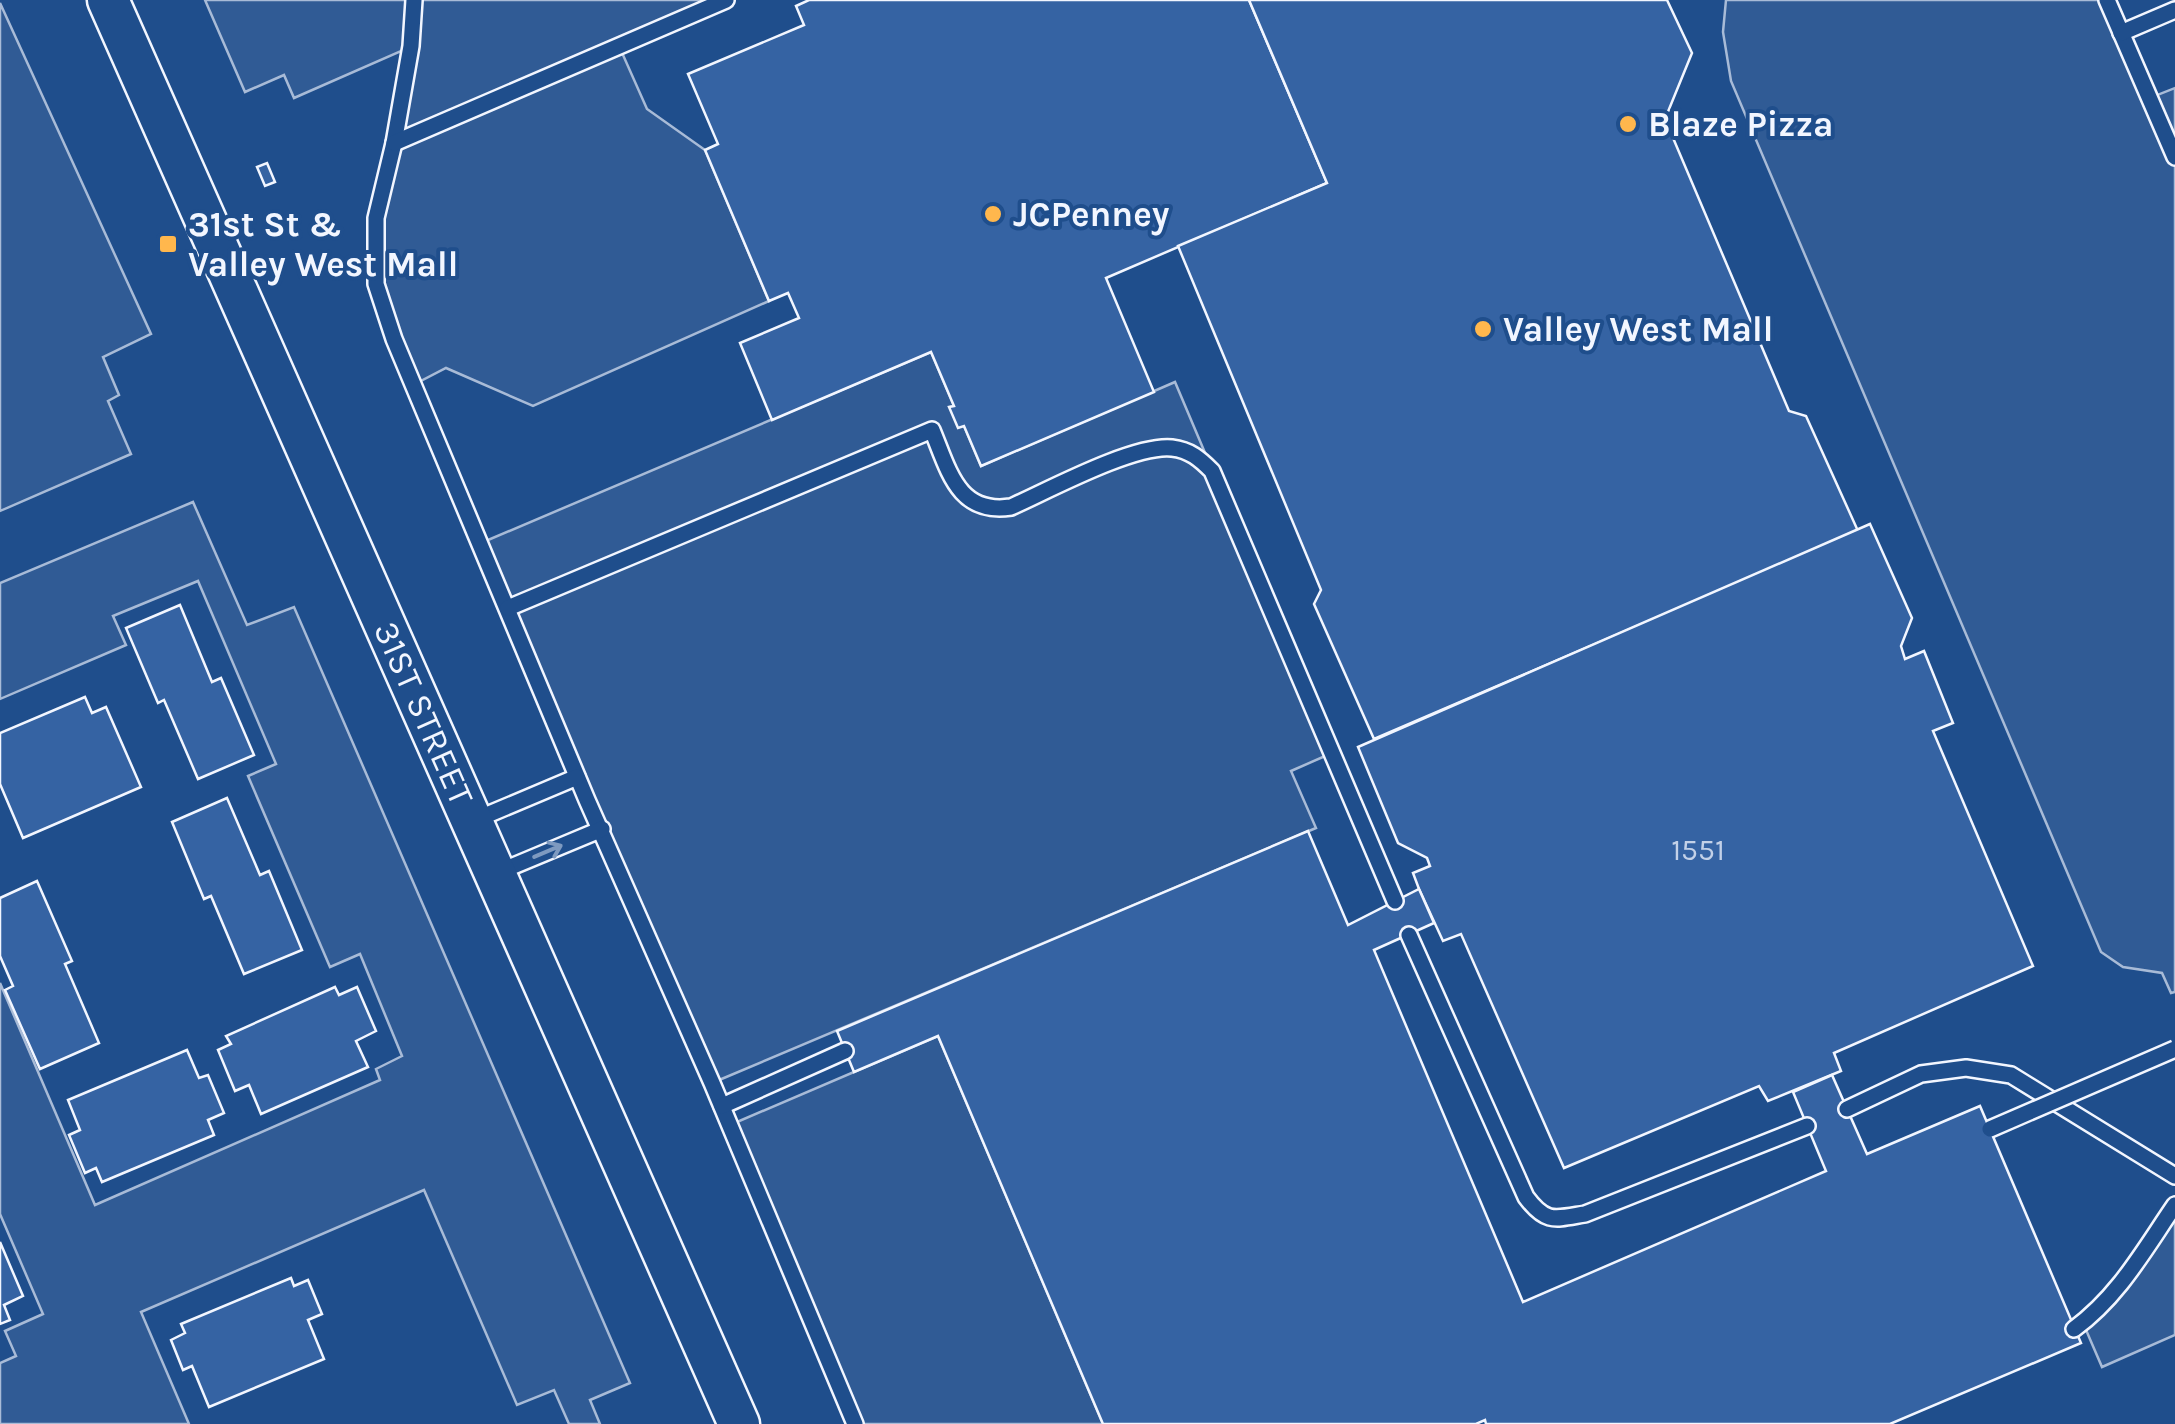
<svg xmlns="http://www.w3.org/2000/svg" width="2175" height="1424" font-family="Karla,sans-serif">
<rect width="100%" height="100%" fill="#1f4e8c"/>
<g fill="#305b95" stroke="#a8bbd7" stroke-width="2.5">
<path d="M205,0H726L619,46L647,109L705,150L769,301L533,406L446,368L413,385L376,284V218L410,47L294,98L284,75L245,92Z"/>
<path d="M1726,0H2107L2150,98L2175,88V992L2171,993L2162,973L2123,967L2101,952L1731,81L1723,32Z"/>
<path d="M0,3L151,334L103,357L119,395L108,401L131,454L0,511Z"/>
<path d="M931,352L954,406L950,407L964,426L981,466L1175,382L1332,753L1291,771L1316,828L712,1083L481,543Z"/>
<path d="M193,502L247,625L294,607L630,1383L590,1400L600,1424H569L554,1390L517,1405L424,1190L141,1312L189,1424H0V1363L16,1356L5,1331L43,1314L0,1214V983L95,1205L380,1080L376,1069L402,1056L360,954L330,967L248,776L276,764L198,581L113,616L126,645L0,699V583Z"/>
<path d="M938,1036L1103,1424H855L730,1125Z"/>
<path d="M2175,1205V1335L2102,1367L2083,1323Z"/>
</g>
<g fill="#3563a3" stroke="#f2f6ff" stroke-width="2.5">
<path d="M809,0H1249L1327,183L1106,278L1154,392L981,466L964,426L958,428L949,407L954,406L931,352L772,420L740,343L799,318L788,293L769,301L705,150L718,144L688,74L804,25L796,6Z"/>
<path d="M1249,0H1667L1692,53L1665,119L1789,411L1806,416L1858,531L1374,739L1314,604L1321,590L1178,246L1327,183Z"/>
<path d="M267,163L275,182L265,186L257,167Z"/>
<path d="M1870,524L1912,618L1901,646L1905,659L1924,651L1953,723L1933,731L2033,966L1834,1053L1841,1071L1768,1101L1759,1086L1564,1168L1461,934L1443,941L1419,889L1413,873L1430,866L1427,858L1398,843L1358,747Z"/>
<path d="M180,605L212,682L221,678L254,755L198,779L164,700L158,703L126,628Z"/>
<path d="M85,697L92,713L106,707L141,787L23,838L0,784V733Z"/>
<path d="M227,798L260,875L269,871L302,950L244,974L211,896L204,899L172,822Z"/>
<path d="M1308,831L1348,925L1419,889L1434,923L1374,950L1523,1302L1826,1171L1793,1092L1832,1075L1867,1154L1980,1106L2081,1343L1890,1424H1486L1485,1420L1476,1424H1103L938,1036L854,1072L837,1031Z"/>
<path d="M37,881L72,961L65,964L99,1043L40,1069L5,990L13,986L0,956V898Z"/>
<path d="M335,987L339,995L357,987L376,1031L356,1041L368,1067L261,1114L249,1085L235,1091L218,1050L231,1044L226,1036Z"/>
<path d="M187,1050L199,1078L208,1075L224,1113L208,1120L214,1135L102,1182L96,1168L85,1173L69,1135L80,1130L68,1100Z"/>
<path d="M0,1242L23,1296L4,1305L10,1320L0,1324Z"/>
<path d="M291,1278L294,1286L308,1280L322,1314L308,1320L324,1359L209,1407L192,1366L183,1370L171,1340L185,1333L181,1324Z"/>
</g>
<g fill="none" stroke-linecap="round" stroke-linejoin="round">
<defs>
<g id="service">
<path d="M414,0L411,46L394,143L376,218V284L394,339L587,800L712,1083L855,1424"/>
<path d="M2107,0L2175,157"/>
<path d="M2121,33L2175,10"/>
<path d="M394,143L726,0"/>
<path d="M508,608L932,430C949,471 958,515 1011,507C1049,490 1134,444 1172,448C1190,450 1200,459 1212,471L1395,901"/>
<path d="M475,820L577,777"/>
<path d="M499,872L602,829"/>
<path d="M1409,935L1526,1197C1546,1224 1555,1219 1585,1214L1807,1126"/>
<path d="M722,1106L845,1051"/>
<path d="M1847,1109L1921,1074L1966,1068L2011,1075L2175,1176"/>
<path d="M2074,1329C2119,1296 2144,1250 2175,1205"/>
</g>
<g id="tertiary">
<path id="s1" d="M108,0L739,1424"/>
</g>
</defs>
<use href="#service" stroke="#f2f6ff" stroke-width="20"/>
<use href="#tertiary" stroke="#f2f6ff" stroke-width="45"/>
<use href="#service" stroke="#1f4e8c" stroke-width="15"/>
<use href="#tertiary" stroke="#1f4e8c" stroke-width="40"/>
<defs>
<path id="service-bridge" d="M1990,1129L2175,1049"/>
</defs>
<use href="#service-bridge" stroke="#f2f6ff" stroke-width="20" stroke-linecap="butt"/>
<use href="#service-bridge" stroke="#1f4e8c" stroke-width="15"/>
</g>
<defs><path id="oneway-shaft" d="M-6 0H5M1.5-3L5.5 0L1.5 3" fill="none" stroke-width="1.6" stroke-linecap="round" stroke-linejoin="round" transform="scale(2.5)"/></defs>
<use stroke="#7e9ac0" href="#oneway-shaft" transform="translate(548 851) rotate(-23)"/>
<g fill="#ffb74d" stroke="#1f4e8c" stroke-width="4">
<circle cx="1628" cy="124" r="10"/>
<circle cx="993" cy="214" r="10"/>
<rect x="158" y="234" width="20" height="20" rx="5"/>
<circle cx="1483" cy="329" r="10"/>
</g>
<g text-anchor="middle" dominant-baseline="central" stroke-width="8" stroke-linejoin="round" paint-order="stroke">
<g font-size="30" fill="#c3d1e8">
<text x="1698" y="850">1551</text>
</g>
<g font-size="35" font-weight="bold" fill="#f2f6ff" stroke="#1f4e8c" text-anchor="start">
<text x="1648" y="124">Blaze Pizza</text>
<text x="1013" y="214">JCPenney</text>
<text x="188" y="224">31st St &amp;<tspan x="188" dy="40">Valley West Mall</tspan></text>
<text x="1503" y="329">Valley West Mall</text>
</g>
<g font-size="35" fill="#f2f6ff" stroke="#1f4e8c">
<text stroke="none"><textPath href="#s1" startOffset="780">31ST STREET</textPath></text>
</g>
</g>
</svg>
